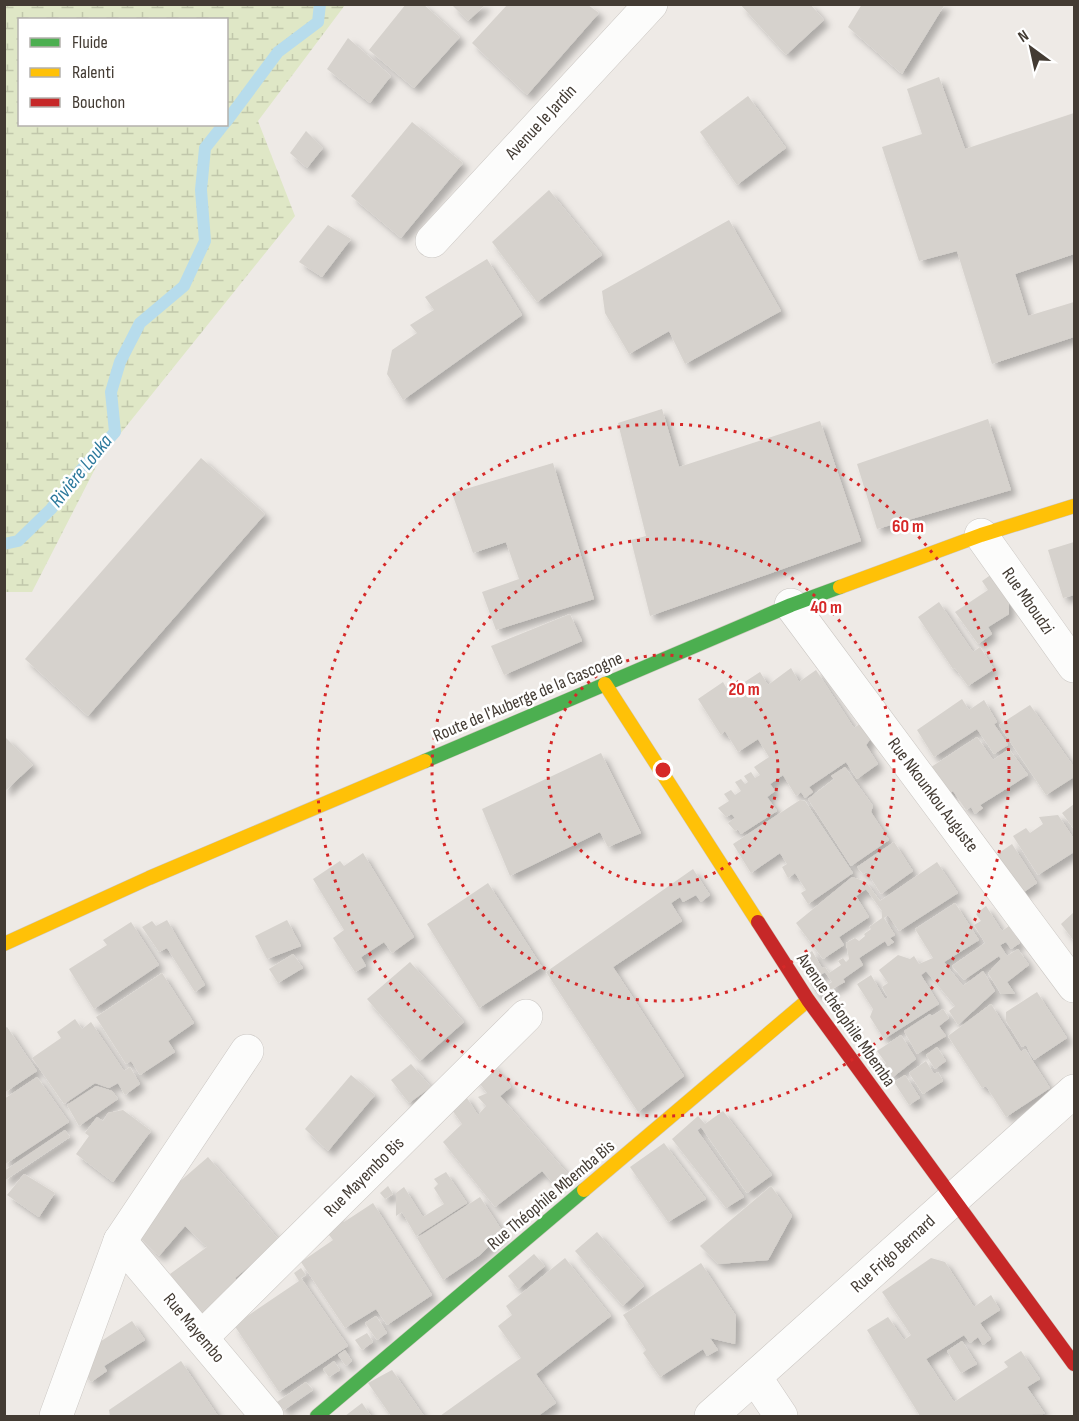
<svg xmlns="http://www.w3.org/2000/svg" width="1079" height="1421" font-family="'Sofia Sans Condensed',sans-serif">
<defs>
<pattern id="wetland-marsh" width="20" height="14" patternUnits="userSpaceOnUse" patternTransform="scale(1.5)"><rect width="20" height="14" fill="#dfe7c6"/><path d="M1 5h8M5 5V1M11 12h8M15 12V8" fill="none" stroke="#c1c7ab"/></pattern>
<filter id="shadow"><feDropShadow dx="5.5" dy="5.5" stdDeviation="3" flood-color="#0004"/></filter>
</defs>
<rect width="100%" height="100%" fill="#eeeae6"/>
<path fill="url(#wetland-marsh)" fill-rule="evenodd" d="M5,4L345,5L258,121L295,216L100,459L32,592H4ZM20,20H226V124H20Z"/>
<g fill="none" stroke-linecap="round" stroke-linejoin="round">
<g stroke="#b7dcec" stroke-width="12">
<path d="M226,122L278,52L318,22L320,4"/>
<path d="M4,544L18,541L51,509L82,469L115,432L111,392L120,362L140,323L184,286L205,241L201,190L205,148L224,124"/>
</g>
</g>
<g fill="#d6d2cd" filter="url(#shadow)">
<path d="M406,4H423L460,37L414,88L369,50Z"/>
<path d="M451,4H486L468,21Z"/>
<path d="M740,4H810L824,20L786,55Z"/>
<path d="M862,4H945L902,74L848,27Z"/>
<path d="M507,5H588L599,13L527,95L472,43Z"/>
<path d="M348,38L391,76L370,103L327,69Z"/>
<path d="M939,77L965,149L1074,113V254L1015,274L1028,316L1074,302V337L992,364L957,251L919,261L882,147L922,134L907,89Z"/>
<path d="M748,96L786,148L737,185L700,132Z"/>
<path d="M412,122L463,163L401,238L351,196Z"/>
<path d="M306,131L323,148L307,168L290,153Z"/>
<path d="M549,190L602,255L537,302L492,242Z"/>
<path d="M729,220L781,311L685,364L669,331L629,354L605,313L602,291Z"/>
<path d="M328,225L351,239L322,277L299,262Z"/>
<path d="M487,259L522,315L403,400L387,374L392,350L417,333L410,325L434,310L425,297Z"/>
<path d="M662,409L679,467L820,421L861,541L650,616L631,540L646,536L618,423Z"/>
<path d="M988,419L1011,490L877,529L857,464Z"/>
<path d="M201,458L265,514L88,716L25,659Z"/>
<path d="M553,463L594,599L496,630L482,592L519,579L506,542L473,553L452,493Z"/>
<path d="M1074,542V595L1063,598L1048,550Z"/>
<path d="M992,574L1009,600V614L988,627L992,634L978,644L955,612L988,590L982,581Z"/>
<path d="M939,602L973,652L980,647L994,669L968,686L955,668L953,669L918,617Z"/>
<path d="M570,614L582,641L504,675L491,646Z"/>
<path d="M791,668L799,682L816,670L854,728L861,723L871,738L866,745L878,764L857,779L846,762L809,787L813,792L805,798L801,792L796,796L783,775L770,784L775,791L767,797L777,811L741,834L738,829L735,831L728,823L735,818L732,814L726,817L718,808L729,801L724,794L731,790L735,795L741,791L735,782L741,779L745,784L748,782L744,776L751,772L755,778L760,775L754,767L769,757L758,739L738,752L725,731L721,735L698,699L723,682L731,696L740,691L737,687L760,672L768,685Z"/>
<path d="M962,699L969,710L984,700L997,722L994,724L1008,745L994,754L977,729L934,757L917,730Z"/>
<path d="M1030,705L1074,767V777L1046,795L999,725Z"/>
<path d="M4,736L33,765L4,792Z"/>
<path d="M977,737L993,760L1009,749L1028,775L980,805L983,808L975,814L971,807L966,810L953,791L943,798L925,771Z"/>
<path d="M601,753L641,833L608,847L600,832L510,876L482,809Z"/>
<path d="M845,767L873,806L871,812L889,840L851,866L808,799L834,779L831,776Z"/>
<path d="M800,800L805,801L853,873L808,904L801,893L806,890L795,873L788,878L782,867L787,864L780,853L751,873L733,844Z"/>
<path d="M1074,804V829L1062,813Z"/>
<path d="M1058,815L1074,839V852L1038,875L1013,836L1026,828L1030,833L1043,824L1039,817Z"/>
<path d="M894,842L913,871L881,894L867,872L863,874L857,867Z"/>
<path d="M1012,844L1037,883L1018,896L993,857Z"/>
<path d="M363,853L414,937L392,953L384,942L361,957L366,966L355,972L333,938L344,930L313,879L340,861L344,866Z"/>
<path d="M937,862L958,893L899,931L888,915L884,918L895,935L890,938L894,942L888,946L885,941L859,958L863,965L843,979L845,982L818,996L810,983L816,978L823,988L832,982L825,972L815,978L802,958L812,951L822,968L825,967L829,973L841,965L838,961L843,958L846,962L849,959L846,943L855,938L859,941L865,936L864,934L871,929L869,927L882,918V911L866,889L856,896L869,917L839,937L844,945L823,959L796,923L852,877L866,882L880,901Z"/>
<path d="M693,869L710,895L701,902L696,895L683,902L680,897L671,903L682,921L613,967L684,1076L638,1112L546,972Z"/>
<path d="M488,883L542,967L479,1008L427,924Z"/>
<path d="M955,903L979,940L944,962L963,986L983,971L995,991L958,1025L949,1011L955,1006L926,971L921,975L939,1004L884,1039L870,1017L873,1009L857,984L871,975L885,999L888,998L882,987L888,983L879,970L898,955L910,959L914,956L919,964L933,958L915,929Z"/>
<path d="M986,906L1002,931L1009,926L1020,943L1011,949L1006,942L1000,945L1007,956L1018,949L1029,965L1007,982L1015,994H1001L988,973L1001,959L999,956L964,980L952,966L985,943L974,925L981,921L976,914Z"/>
<path d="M1074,912V941L1061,924Z"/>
<path d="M167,920L205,985L195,992L167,948L159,952L142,927L152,921L156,926Z"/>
<path d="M287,920L301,946L267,959L255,936Z"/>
<path d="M131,922L159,965L94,1009L69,969L107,945L103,940Z"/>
<path d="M293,954L303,968L278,983L269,969Z"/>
<path d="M410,962L464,1022L420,1061L367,999Z"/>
<path d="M162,973L194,1023L168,1041L175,1052L140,1075L131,1061L126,1064L96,1017Z"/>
<path d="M1037,992L1067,1038L1034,1060L1026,1045L1022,1047L1006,1021V1012Z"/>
<path d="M991,1004L1021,1052L1025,1049L1050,1088L1006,1117L986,1086L982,1088L948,1036Z"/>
<path d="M943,1009L949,1018L939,1026L946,1036L917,1054L904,1031L930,1014L932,1016Z"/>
<path d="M75,1019L82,1029L91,1022L124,1071L130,1067L140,1084L125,1095L118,1083L109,1088L95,1083L64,1104L32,1058L61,1038L57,1032Z"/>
<path d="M7,1027L37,1071L4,1093V1029Z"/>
<path d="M901,1035L916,1059L893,1077L883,1068L886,1063L877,1051Z"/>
<path d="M937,1047L946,1061L935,1069L926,1055Z"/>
<path d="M926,1061L934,1074L938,1072L943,1081L923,1094L909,1073Z"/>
<path d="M491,1062L511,1087L500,1096L568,1174L554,1184L542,1171L495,1207L443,1142L462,1124L450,1107L465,1095L478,1115L486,1106L478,1097L487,1093L474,1076Z"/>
<path d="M411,1064L431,1087L409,1103L391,1080Z"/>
<path d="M351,1075L375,1095L328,1151L305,1129Z"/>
<path d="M905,1075L920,1098L909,1105L894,1082Z"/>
<path d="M37,1077L69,1122L4,1165V1099Z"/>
<path d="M96,1086L112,1091L118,1099L79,1126L67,1105Z"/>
<path d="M123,1110L151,1131L113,1182L76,1154L89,1136L85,1133L97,1117L103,1121L108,1113Z"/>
<path d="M723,1111L772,1175L747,1193L701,1127L697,1130L744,1197L726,1208L672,1139L698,1116L705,1124Z"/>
<path d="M65,1130L70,1137L4,1181V1171Z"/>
<path d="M664,1143L706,1199L668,1222L630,1167Z"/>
<path d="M208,1157L280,1241L235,1278L241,1286L205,1321L170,1274L207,1247L185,1226L159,1256L136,1234L156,1202Z"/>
<path d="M446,1172L467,1203L416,1236L402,1212L396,1216V1193L404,1187L423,1217L444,1204L434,1188L438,1184L434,1179Z"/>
<path d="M24,1174L55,1193L39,1217L7,1195Z"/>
<path d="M388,1186L393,1194L385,1199L380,1193Z"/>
<path d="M771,1186L792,1216L768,1260L718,1264L700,1246Z"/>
<path d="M480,1197L503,1232L480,1255L443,1280L417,1238Z"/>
<path d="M373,1203L432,1295L387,1325L376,1309L345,1328L301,1262L333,1240L329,1235L331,1221L340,1215L344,1222Z"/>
<path d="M597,1232L644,1286L623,1306L575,1251Z"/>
<path d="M534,1254L545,1266L518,1289L508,1276Z"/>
<path d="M565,1258L611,1316L536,1374L556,1403L538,1416H440L521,1358L498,1326L512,1315L506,1306Z"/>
<path d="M931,1258L945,1262L974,1307L991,1295L1000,1310L980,1323L991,1339L983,1345L978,1337L970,1343L964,1335L926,1359L954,1402L1008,1367L1004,1362L1021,1351L1040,1379L1027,1387L1045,1414L920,1416L867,1330L888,1317L904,1340L911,1335L882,1292Z"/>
<path d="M701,1263L736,1316L735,1344L710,1338L718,1350L707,1356L703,1349L660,1377L643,1353L646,1350L623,1315Z"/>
<path d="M301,1268L306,1275L301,1278L348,1346L279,1392L234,1325L299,1281L294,1273Z"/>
<path d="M376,1316L387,1333L377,1340L365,1323Z"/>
<path d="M132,1321L145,1340L104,1366L107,1371L91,1382L77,1362L92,1347Z"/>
<path d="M367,1333L373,1342L362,1350L355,1340Z"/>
<path d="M962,1341L977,1364L961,1373L947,1351Z"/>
<path d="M345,1350L352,1361L346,1366L338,1355Z"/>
<path d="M181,1361L218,1416H110L109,1410Z"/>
<path d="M334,1361L340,1370L329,1377L323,1369Z"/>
<path d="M392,1370L424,1416H391L368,1383Z"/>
<path d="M306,1382L313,1390L284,1410L277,1402Z"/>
<path d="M362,1403L371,1416H345Z"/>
</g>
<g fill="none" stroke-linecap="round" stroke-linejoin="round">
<defs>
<g id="street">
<path d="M432,241L651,4"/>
<path d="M981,535L1074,666"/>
<path d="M791,605L1074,986"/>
<path d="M120,1241L267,1416"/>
<path d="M202,1337L526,1016"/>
<path d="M755,1377L781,1416"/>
<path d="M56,1416L120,1241L247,1051"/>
<path d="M711,1416L1074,1091"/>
</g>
<g id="fast">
<path d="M425,761L791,605L840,587"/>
<path d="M317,1416L584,1190"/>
</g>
<g id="slow">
<path d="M840,587L981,535L1074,506"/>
<path d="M605,684L758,922"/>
<path d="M4,944L149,878L425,761"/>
<path d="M584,1190L808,1000"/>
</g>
<path id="jam" d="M758,922L808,1000L1074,1364"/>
</defs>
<use href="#street" stroke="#cac6c2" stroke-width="34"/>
<use href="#fast" stroke="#cdc7bd" stroke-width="15"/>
<use href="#slow" stroke="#cdc7bd" stroke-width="15"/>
<use href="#jam" stroke="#cdc7bd" stroke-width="15"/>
<use href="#street" stroke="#fcfcfb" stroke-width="33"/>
<use href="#fast" stroke="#4caf50" stroke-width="14"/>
<use href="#slow" stroke="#ffc107" stroke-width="14"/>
<use href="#jam" stroke="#c62828" stroke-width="14"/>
</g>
<g fill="none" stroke="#d62828" stroke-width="3" stroke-dasharray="3 6">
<circle cx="663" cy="770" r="115"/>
<circle cx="663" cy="770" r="231"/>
<circle cx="663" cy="770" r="346"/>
</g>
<g text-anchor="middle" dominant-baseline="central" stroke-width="5" stroke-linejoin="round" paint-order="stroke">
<g font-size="18" fill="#433b33" stroke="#fff">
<text transform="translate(541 122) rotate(-47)">Avenue le Jardin</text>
<text transform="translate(1028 601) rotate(55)">Rue Mboudzi</text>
<text transform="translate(528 697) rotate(-23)">Route de l'Auberge de la Gascogne</text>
<text transform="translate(933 795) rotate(53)">Rue Nkounkou Auguste</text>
<text transform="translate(846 1020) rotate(55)">Avenue théophile Mbemba</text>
<text transform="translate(364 1177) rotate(-45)">Rue Mayembo Bis</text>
<text transform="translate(551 1195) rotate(-40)">Rue Théophile Mbemba Bis</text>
<text transform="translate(893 1254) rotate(-42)">Rue Frigo Bernard</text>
<text transform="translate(194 1328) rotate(50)">Rue Mayembo</text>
</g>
<g font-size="20" font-style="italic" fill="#2c799c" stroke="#fff">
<text transform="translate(81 471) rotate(-51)">Rivière Louka</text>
</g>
</g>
<circle cx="663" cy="770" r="9" fill="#d62828" stroke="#fff" stroke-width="3"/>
<g font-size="18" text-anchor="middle" font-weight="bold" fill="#d62828" stroke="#fff" stroke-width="5" stroke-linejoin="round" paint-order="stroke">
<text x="908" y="532">60 m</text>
<text x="826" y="613">40 m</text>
<text x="744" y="695">20 m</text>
</g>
<rect width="1079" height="1421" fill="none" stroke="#433b33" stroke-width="12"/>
<rect x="18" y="18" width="210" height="108" fill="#ffffff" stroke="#b4b1ad" stroke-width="1.5"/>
<rect x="30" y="38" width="30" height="9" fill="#4caf50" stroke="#b4b1ad" stroke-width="1.5"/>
<text x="72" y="48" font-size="18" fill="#433b33">Fluide</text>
<rect x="30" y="68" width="30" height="9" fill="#ffc107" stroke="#b4b1ad" stroke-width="1.5"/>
<text x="72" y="78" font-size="18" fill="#433b33">Ralenti</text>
<rect x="30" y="98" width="30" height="9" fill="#c62828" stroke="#b4b1ad" stroke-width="1.5"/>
<text x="72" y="108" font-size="18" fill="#433b33">Bouchon</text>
<g transform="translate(1031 48) rotate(327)" stroke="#ffffff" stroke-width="4.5" paint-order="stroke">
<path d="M0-4.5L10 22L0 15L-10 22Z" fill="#433b33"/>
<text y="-9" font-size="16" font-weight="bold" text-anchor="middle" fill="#433b33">N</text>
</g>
</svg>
